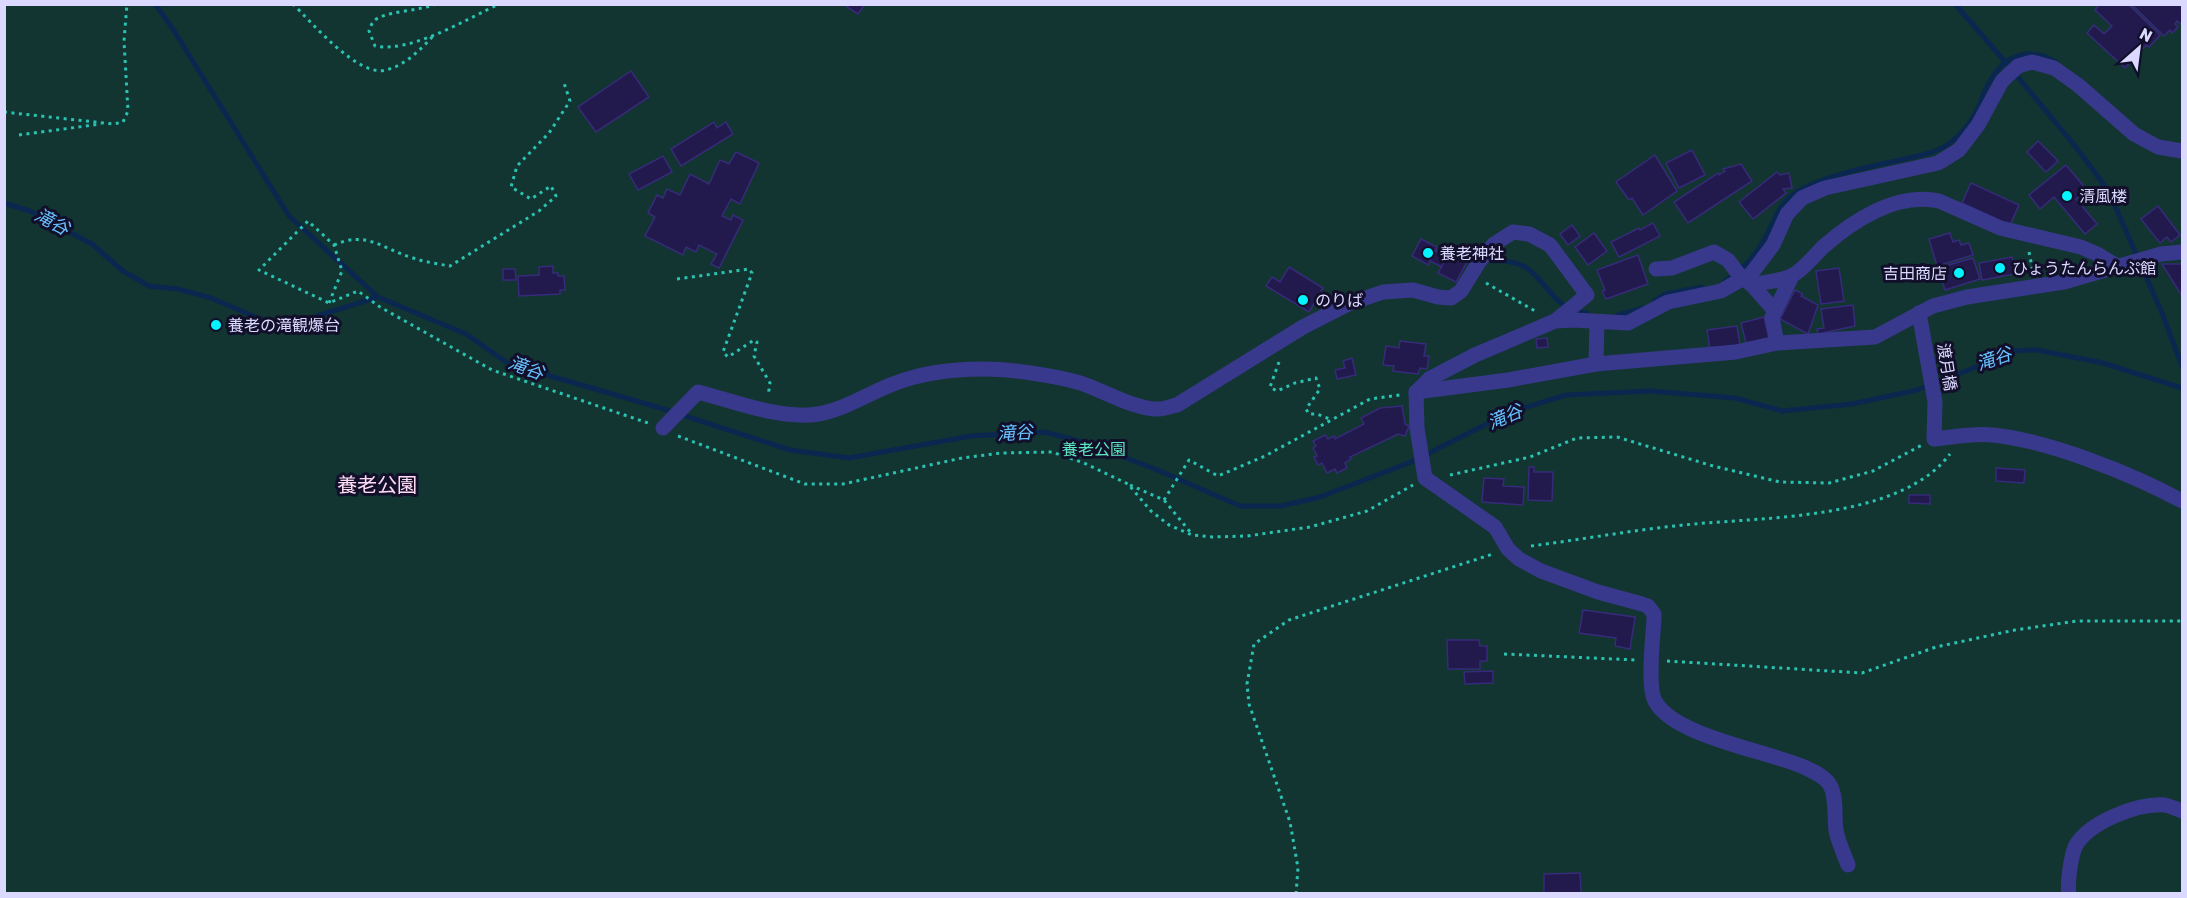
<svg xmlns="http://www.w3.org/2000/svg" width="2187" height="898" font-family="Rubik,'Noto Sans JP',sans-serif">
<rect width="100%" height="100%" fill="#120f2a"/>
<path fill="#123532" d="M5,5H2182V893L5,894Z"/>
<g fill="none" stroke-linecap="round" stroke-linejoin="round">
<g stroke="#0a274f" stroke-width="5">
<path d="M155,4L171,26L289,216L378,297"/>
<path d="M1955,4L2007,64"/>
<path d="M2013,71L2075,146L2108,190L2162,313L2182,366"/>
<path d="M4,203L30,211L92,244L123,271L149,286L178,289L211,298L258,318L285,326L378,297L466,334L509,364L664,409L790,450L849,458L971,436L1044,432L1087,443L1160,471L1240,506H1281L1320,497L1411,462L1511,412L1566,395L1650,391L1735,398L1782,411L1852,404L1917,390L1976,367L2006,351L2037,350L2103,363L2182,388"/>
<path d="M1492,261C1548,256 1541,310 1587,313"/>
<path d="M1725,281C1742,269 1755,258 1765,238C1773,224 1778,206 1791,196C1815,177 1869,167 1900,160C1916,156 1933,154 1947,145C1955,140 1964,130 1970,122C1979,110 1982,94 1990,81C2005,55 2029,46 2056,62"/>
<path d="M1654,301L1665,294L1702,287"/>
<path d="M1618,315L1643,308"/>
</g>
</g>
<g fill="#221a4c" stroke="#362b7a" stroke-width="1.5">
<path d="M849,4H865L858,14L847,7Z"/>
<path d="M2100,4H2128L2160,35L2149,47L2146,45L2125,68L2087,33L2094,25L2104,34L2112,26L2095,10Z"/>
<path d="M2131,4H2182V25L2177,21L2175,24L2178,27L2172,33L2170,30L2164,36Z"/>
<path d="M631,71L649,97L596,132L578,107Z"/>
<path d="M714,122L717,128L726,122L733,134L681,166L671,149Z"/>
<path d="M2038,141L2058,161L2046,172L2027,152Z"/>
<path d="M1692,150L1705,175L1679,188L1666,163Z"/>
<path d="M736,152L759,163L740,204L731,199L722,216L731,220L733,215L743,220L719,268L711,264L717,254L699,245L696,252L686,247L683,255L645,236L655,217L648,213L657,195L663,198L667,189L680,195L690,174L709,184L720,160L729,164Z"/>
<path d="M1655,155L1677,191L1643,215L1632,198L1629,200L1616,182Z"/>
<path d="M663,156L672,172L638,190L629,174Z"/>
<path d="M1741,164L1752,181L1688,223L1674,202L1718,173L1719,175L1725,171L1723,169Z"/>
<path d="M2066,165L2087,190L2076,199L2097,224L2085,234L2054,197L2040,209L2029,195Z"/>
<path d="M1777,172L1780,175L1789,173L1792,188L1783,189L1786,193L1753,219L1739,202Z"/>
<path d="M1971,183L2019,205L2010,225L1962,203Z"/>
<path d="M2158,206L2180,235L2171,242L2167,237L2160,243L2141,219Z"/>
<path d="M1653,223L1660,236L1619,257L1611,242L1639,228L1640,230Z"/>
<path d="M1572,225L1580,236L1568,245L1560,234Z"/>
<path d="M1594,233L1607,251L1588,265L1575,247Z"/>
<path d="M1950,233L1953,242L1959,240L1961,245L1969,243L1973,255L1937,266L1929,239Z"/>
<path d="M1421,239L1437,247L1428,265L1412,256Z"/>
<path d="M1435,250L1447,257L1442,267L1430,261Z"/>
<path d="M1450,251L1468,260L1456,282L1438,273Z"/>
<path d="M1638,255L1648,284L1606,299L1602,291L1605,290L1597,270Z"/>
<path d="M2012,257L2013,262L2018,261L2020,267L2024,266L2025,272L1982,280L1979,263Z"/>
<path d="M1973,258L1980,279L1945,290L1938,268Z"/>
<path d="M2162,264H2182V296Z"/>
<path d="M553,266V273H558V276H564L565,290H560V294L519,296L518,276L539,275V267Z"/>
<path d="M1289,267L1323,288L1309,312L1266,286L1272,277L1280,282Z"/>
<path d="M1839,268L1844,301L1821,304L1816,271Z"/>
<path d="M503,269H515L516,280H503Z"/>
<path d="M1795,290L1803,294L1801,296L1818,305L1808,334L1780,319Z"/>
<path d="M1853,305L1855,326L1818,334L1817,329L1824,328L1821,309Z"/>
<path d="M1764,317L1769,338L1746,343L1741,323Z"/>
<path d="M1737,326L1740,346L1710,349L1707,330Z"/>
<path d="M1547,338L1548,347L1537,348L1536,339Z"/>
<path d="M1400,341L1426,344L1424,356H1429L1427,369L1420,368L1418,374L1393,371L1394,366L1383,365L1386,346L1399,348Z"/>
<path d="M1352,358L1356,375L1337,379L1335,370L1345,368L1343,361Z"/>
<path d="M1402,406L1405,424L1409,426L1405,436L1398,434L1350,457L1351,459L1345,463L1347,468L1337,473L1335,469L1327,473L1322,463L1318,465L1314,457L1317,456L1313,448L1316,446L1313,441L1325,435L1328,439L1334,436L1335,439L1364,424L1361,418L1380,408Z"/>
<path d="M1529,467H1534V472H1553L1552,501L1528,500Z"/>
<path d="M1996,468L2025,470L2024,483L1996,481Z"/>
<path d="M1484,478L1504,479L1503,486L1524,487L1523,505L1482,502Z"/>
<path d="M1909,495H1930V504L1909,503Z"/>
<path d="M1583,610L1635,617L1630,649L1615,646L1616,638L1579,633Z"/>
<path d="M1447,640H1479L1480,646H1487V661H1480V669H1448Z"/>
<path d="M1493,671V683L1465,684L1464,672Z"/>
<path d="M1580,873L1581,894H1544V874Z"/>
</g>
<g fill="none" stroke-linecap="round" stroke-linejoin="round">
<g stroke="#2ac2b1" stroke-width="3" stroke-dasharray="3 4.5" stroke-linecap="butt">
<path d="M293,4C312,23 359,78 386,70C406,65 421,49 435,34"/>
<path d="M436,4C421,11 381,11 373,22C371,25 370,28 369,31L375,46C411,53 465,20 499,4"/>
<path d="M4,112L113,124L123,122L128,111L124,41L127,4"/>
<path d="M19,135L101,124"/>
<path d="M334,245C367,230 382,249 413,258C425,262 438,264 450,266L539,211L556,196L551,186L531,199L511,187L517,166L549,133L570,101L564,83"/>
<path d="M2029,252L2033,272"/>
<path d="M677,279L749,269L752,273L723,352L728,357L754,340L757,342L754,356L770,383L768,396"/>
<path d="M1486,283L1535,311"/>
<path d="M329,303L342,271L334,245L308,221L259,270L329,303L358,291L380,307L492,370L648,423"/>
<path d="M1279,362L1270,387L1277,391L1295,383L1316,378L1320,389L1306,409L1309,414H1317L1332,420"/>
<path d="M678,436L805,484H843L962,458L1001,453L1052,452L1084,463L1128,484L1151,511L1169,525L1192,535L1212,537L1247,536L1310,527L1367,511L1413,485"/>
<path d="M1450,475L1530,457L1577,438L1617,437L1713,466L1780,482L1829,483L1873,471L1922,445"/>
<path d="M1130,485L1164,500L1191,533"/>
<path d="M1164,500L1189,460L1218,476L1265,456L1370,399L1400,395"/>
<path d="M1531,546C1585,539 1639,529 1694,524C1768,517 1901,519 1950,454"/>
<path d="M1504,654L1636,660"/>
<path d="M1667,661L1862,673L1936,647L2015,630L2077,621H2182"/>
<path d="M1296,894L1298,868L1290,822L1249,704L1247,684L1254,644L1289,620L1493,554"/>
</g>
<g stroke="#38398c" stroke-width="15">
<path d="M1656,269L1672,268L1714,252L1728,260L1740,276L1752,285C1764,282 1782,281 1793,275C1804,269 1814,256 1823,247C1854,220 1896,192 1939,201L2000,228L2081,247L2097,254L2117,266"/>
<path d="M1752,285L1775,311"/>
<path d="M1919,313L1935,402L1934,439C1954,437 1973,433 1993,435C2050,441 2132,474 2182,501"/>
<path d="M1777,343L1772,317L1792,276"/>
<path d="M1596,364L1597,322"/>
<path d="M1416,392L1508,380L1596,364L1736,352L1777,343L1875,337L1933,306L1967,297L2064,282L2161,254L2182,252"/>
<path d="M663,428L698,392C733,401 781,420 818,414C844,410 869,393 893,384C921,373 954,369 983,369C1011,369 1050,375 1077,382C1102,389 1134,410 1159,409C1165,409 1171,406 1177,405L1303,327L1348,304L1383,292L1413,290L1438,297L1451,298L1461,291L1479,262L1494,244L1513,232L1529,234L1550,245L1587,295L1555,321"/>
<path d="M1848,865C1844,854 1838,842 1836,830C1834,816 1837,798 1830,785C1825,776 1812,771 1804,767C1767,751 1673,736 1655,701C1647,687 1653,637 1654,619V614L1648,606L1642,604L1598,592L1541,571L1519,559L1508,549L1495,527L1425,478L1417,428L1416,392L1429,379L1475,355L1555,321L1574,320L1628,323L1668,302L1721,291L1751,274L1773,245L1787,214L1802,198L1825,188L1938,163L1959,150L1978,125L2002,81L2018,66L2032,62L2054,68L2078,85L2134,134L2158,147L2182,151"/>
<path d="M2069,894C2067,883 2071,857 2075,847C2088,822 2138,803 2165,805C2170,806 2177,809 2182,811"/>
</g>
</g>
<g fill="#05f3ff" stroke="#120f2a" stroke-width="2">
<circle cx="2067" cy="196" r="6"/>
<circle cx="1428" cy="253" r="6"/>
<circle cx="2000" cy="268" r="6"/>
<circle cx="1959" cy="273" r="6"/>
<circle cx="1303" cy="300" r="6"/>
<circle cx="216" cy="325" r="6"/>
</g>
<g text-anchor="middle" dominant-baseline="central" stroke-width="6" stroke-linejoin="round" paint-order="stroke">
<g font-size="16" fill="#dbd9ff" stroke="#120f2a" text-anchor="start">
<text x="2079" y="196">清風楼</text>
<text x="1440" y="253">養老神社</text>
<text x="2012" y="268">ひょうたんらんぷ館</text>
<text x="1947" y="273" text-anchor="end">吉田商店</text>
<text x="1315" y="300">のりば</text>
<text x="228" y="325">養老の滝観爆台</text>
</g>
<g font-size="16" fill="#dbd9ff" stroke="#120f2a">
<text transform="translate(1947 367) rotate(81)">渡月橋</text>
</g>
<g font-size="16" fill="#5de6bd" stroke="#120f2a">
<text x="1094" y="449">養老公園</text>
</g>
<g font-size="18" font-style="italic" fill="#67c1ff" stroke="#120f2a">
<text transform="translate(52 222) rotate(28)">滝谷</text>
<text transform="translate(1994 359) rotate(-19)">滝谷</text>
<text transform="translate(526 368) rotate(20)">滝谷</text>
<text transform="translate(1505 417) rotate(-23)">滝谷</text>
<text transform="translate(1015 433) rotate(-3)">滝谷</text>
</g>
<g font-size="20" fill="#ffdbf4" stroke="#120f2a">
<text x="377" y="485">養老公園</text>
</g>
</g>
<rect width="2187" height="898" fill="none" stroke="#dbd9ff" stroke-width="12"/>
<g transform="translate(2139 48) rotate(28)" stroke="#120f2a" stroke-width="4.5" paint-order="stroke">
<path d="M0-4.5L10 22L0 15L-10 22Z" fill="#dbd9ff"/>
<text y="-9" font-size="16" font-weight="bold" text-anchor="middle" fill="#dbd9ff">N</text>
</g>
</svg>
